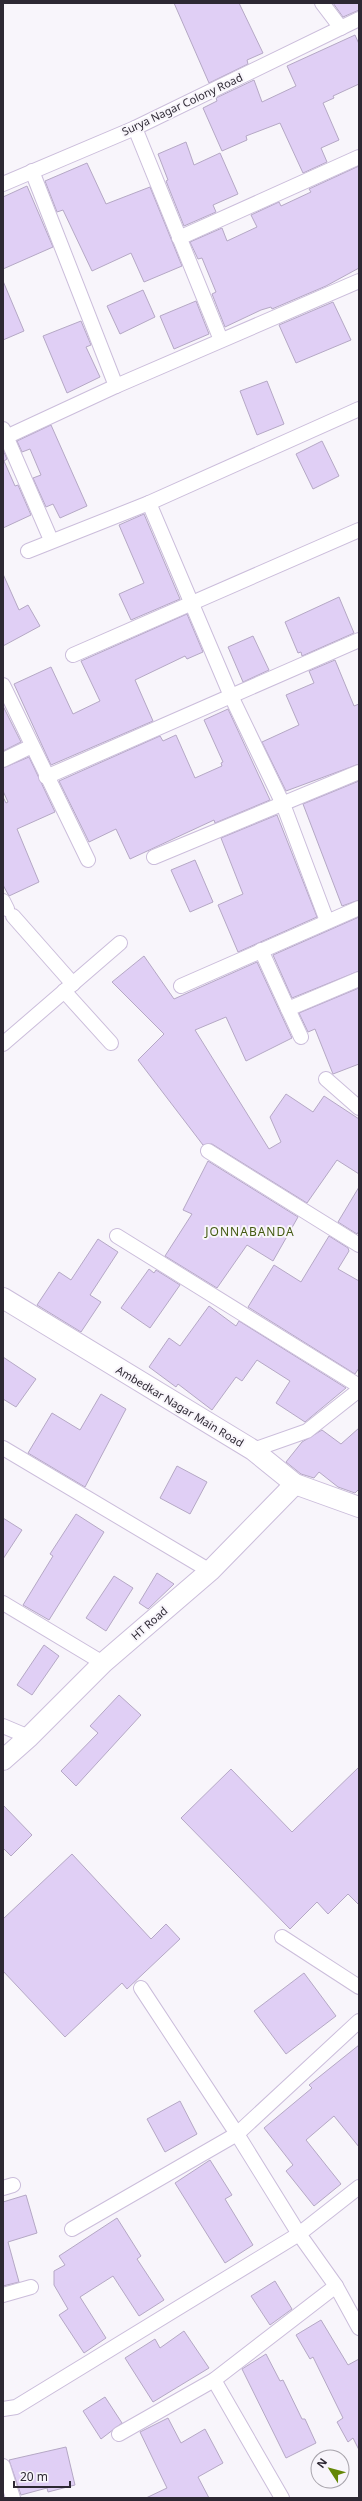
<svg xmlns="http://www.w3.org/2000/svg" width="362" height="2501" font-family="'Noto Sans',sans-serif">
<rect width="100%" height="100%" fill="#f8f5fb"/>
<g fill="#e0cff5" stroke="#b5a8c5">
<path d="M174,3H239L263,53L247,60L248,64L209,83Z"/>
<path d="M333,3H359V10L343,17Z"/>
<path d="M355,35L359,44V84L333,96L334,98L323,103L339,140L321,148L327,162L303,173L280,123L246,136L247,140L222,151L203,108L217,101L216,98L254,80L262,102L296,86L287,66Z"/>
<path d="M186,142L194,165L220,153L238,194L213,205L216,212L184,226L166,181L168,180L158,154Z"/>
<path d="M87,163L106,204L150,187L182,266L144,282L131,253L92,271L63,210L57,212L45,181Z"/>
<path d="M359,166V268L326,286L272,309L271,307L261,310L225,327L212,294L216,292L202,258L198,259L190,242L222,228L227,241L257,227L251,215L279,202L281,206L311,192L309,189Z"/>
<path d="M27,186L53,247L3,269V197Z"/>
<path d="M3,281L24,331L3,340Z"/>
<path d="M143,290L155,317L120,334L107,306Z"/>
<path d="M196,301L209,334L174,349L160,316Z"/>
<path d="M333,302L351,340L296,363L279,325Z"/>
<path d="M81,321L91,345L86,347L100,377L67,393L43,336Z"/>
<path d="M267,381L284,424L257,435L240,391Z"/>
<path d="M51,425L87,506L60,518L53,504L46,507L33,478L41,475L30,449L22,452L17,441Z"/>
<path d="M322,441L339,476L313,489L296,454Z"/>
<path d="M3,450L7,459L4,461L15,486L18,485L31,515L3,528Z"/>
<path d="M144,514L180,599L131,620L119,594L144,583L119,525Z"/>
<path d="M3,574L19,610L28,605L40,626L3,646Z"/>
<path d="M339,597L354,633L302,656L301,652L298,653L285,622Z"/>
<path d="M187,614L203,652L187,659L185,656L135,680L153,721L51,765L14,684L51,667L73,714L100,701L81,661Z"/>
<path d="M253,636L269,670L243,682L228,647Z"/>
<path d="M335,660L354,706L359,704V764L286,791L262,742L299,725L286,695L314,683L309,671Z"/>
<path d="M3,706L21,742L3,751Z"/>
<path d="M228,709L270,800L215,823L214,820L130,859L116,829L89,842L59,781L160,736L163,741L176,735L195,778L222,766L221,763L223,762L204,720Z"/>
<path d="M29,757L55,812L17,829L39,882L9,896L3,885V797L6,803L8,802L3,791V768Z"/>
<path d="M359,781V900L342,906L303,804Z"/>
<path d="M277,815L317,917L238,952L218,905L243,894L221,838Z"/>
<path d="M195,860L213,902L190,912L171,870Z"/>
<path d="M359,917V971L292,998L273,955Z"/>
<path d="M144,956L174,999L257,962L292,1038L246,1061L226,1017L195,1030L269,1149L281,1142L270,1117L286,1094L313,1112L324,1096L359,1119V1174L337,1160L307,1203L212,1144L203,1145L138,1060L164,1034L112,982Z"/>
<path d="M359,988V1064L333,1074L315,1029L308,1032L299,1013Z"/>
<path d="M208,1161L298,1217L273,1261L247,1245L217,1288L165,1256L192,1214L183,1210Z"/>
<path d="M359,1187V1231L357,1234L338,1222Z"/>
<path d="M329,1236L348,1248L349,1251L338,1269L359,1281V1368L355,1374L248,1307L274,1265L301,1282Z"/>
<path d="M98,1239L118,1252L90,1295L101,1302L81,1332L37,1305L59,1272L71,1280Z"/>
<path d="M149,1269L154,1273L156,1270L180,1285L150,1328L121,1308Z"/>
<path d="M209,1306L236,1326L239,1321L346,1388L305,1422L276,1403L290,1381L257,1360L242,1381L236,1377L212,1410L178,1384L176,1387L149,1367L169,1338L180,1346Z"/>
<path d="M3,1357L36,1379L16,1407L3,1399Z"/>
<path d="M101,1394L126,1409L85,1487L28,1453L52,1413L80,1430Z"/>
<path d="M359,1428V1489L355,1493L338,1487L319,1472L314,1478L301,1474L286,1462L302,1442L322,1430L341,1444Z"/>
<path d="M177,1466L207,1482L190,1514L160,1498Z"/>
<path d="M76,1514L104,1532L49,1620L23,1605L53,1556L50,1554Z"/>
<path d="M3,1518L22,1530L3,1559Z"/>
<path d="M157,1573L174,1584L148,1609L139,1603Z"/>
<path d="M114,1576L133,1588L106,1631L86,1618Z"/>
<path d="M44,1645L59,1656L32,1695L17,1685Z"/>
<path d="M119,1695L141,1715L76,1786L61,1771L98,1733L90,1726Z"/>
<path d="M359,1767V1905L348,1894L328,1914L317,1902L290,1929L181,1818L231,1769L292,1832Z"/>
<path d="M3,1805L32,1835L11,1856L3,1848Z"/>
<path d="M72,1854L151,1939L166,1924L180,1939L127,1989L122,1983L65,2037L3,1971V1919Z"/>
<path d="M304,1973L336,2016L286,2054L254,2011Z"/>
<path d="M359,2045V2147L334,2116L306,2140L341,2184L314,2206L286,2171L293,2165L264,2128L312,2088L309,2085Z"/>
<path d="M180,2101L197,2134L165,2152L147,2119Z"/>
<path d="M210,2160L232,2195L225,2199L253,2245L225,2263L175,2183Z"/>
<path d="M26,2195L37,2233L8,2242L19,2282L3,2286V2202Z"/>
<path d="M117,2218L141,2256L137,2259L164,2300L139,2316L113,2276L80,2297L106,2338L84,2353L59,2315L68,2309L54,2285V2271L65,2265L59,2256Z"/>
<path d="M275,2281L292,2309L270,2325L251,2296Z"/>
<path d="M321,2320L348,2365L359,2359V2450L353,2438L348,2442L337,2422L343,2418L313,2357L310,2359L296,2335Z"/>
<path d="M184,2331L209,2368L153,2402L125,2358L155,2339L160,2348Z"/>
<path d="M266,2354L280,2381L283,2380L302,2419H305L316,2443L286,2458L242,2369Z"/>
<path d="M105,2397L122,2423L101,2439L83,2411Z"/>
<path d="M168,2418L181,2443L205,2429L223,2463L198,2477L209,2498H146L167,2488L140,2432Z"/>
<path d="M66,2447L75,2485L48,2492L47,2488L21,2495L9,2460Z"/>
</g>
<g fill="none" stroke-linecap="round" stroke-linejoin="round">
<defs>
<g id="street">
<path d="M322,3L341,28"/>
<path d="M135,128L221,340"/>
<path d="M32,171L116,386"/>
<path d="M3,184L135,128L359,19"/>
<path d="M179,238L359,157"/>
<path d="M3,429L51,540"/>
<path d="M6,437L116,386L359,281"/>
<path d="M28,551L149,503"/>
<path d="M73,655L359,530"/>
<path d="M3,685L88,860"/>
<path d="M3,760L32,746"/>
<path d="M46,777L359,640"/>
<path d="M154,857L359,772"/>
<path d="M3,901L7,909"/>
<path d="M13,916L73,984"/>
<path d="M327,921L283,804L231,696L149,503L359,409"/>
<path d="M261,950L288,1009L359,979"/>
<path d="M181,986L359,908"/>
<path d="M64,991L111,1043"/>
<path d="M288,1009L301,1037"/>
<path d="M3,1044L120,943"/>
<path d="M326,1079L359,1108"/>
<path d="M208,1151L359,1245"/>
<path d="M117,1236L359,1386"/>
<path d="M3,1448L210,1571"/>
<path d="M253,1450L307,1431L359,1390"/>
<path d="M3,1603L103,1663"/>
<path d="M3,1726L29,1737"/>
<path d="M282,1937L359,1987"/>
<path d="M141,1988L237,2134L299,2234L336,2286L359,2328"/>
<path d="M3,2188L13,2185"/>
<path d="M72,2229L237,2134L359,2021"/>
<path d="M3,2295L31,2287"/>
<path d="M214,2380L282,2498"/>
<path d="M3,2409L16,2407L299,2234L359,2187"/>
<path d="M119,2434L214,2380L336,2286"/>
<path d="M3,2466L13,2498"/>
</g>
<g id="secondary">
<path d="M3,1298L253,1450L295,1484L359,1507"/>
<path d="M3,1760L29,1737L103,1663L210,1571L295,1484"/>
</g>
</defs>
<use href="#street" stroke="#cbbddb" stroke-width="16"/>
<use href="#secondary" stroke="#cbbddb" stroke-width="22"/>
<use href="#street" stroke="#fff" stroke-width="14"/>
<use href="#secondary" stroke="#fff" stroke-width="20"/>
</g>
<g text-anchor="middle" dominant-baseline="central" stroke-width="4" stroke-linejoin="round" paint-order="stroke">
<g font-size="11" fill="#2d2833" stroke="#f8f5fb">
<text transform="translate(182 104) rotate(-25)">Surya Nagar Colony Road</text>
<text transform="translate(180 1406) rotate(31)">Ambedkar Nagar Main Road</text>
<text transform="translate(149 1623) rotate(-41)">HT Road</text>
</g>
<g font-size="12" letter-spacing="1" fill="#445a12" stroke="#f8f5fb">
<text x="250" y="1231">JONNABANDA</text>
</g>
</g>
<rect width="362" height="2501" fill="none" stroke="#2d2833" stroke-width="8"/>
<g transform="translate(330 2469) rotate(306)"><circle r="19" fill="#f8f5fb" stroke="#a7a3ab"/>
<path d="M0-3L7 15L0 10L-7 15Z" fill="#648706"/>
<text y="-6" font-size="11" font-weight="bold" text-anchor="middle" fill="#2d2833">N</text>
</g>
<path d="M14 2481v6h56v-6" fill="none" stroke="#2d2833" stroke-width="2"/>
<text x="20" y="2481" font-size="12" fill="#2d2833" stroke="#f8f5fb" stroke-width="3" paint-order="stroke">20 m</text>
</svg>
